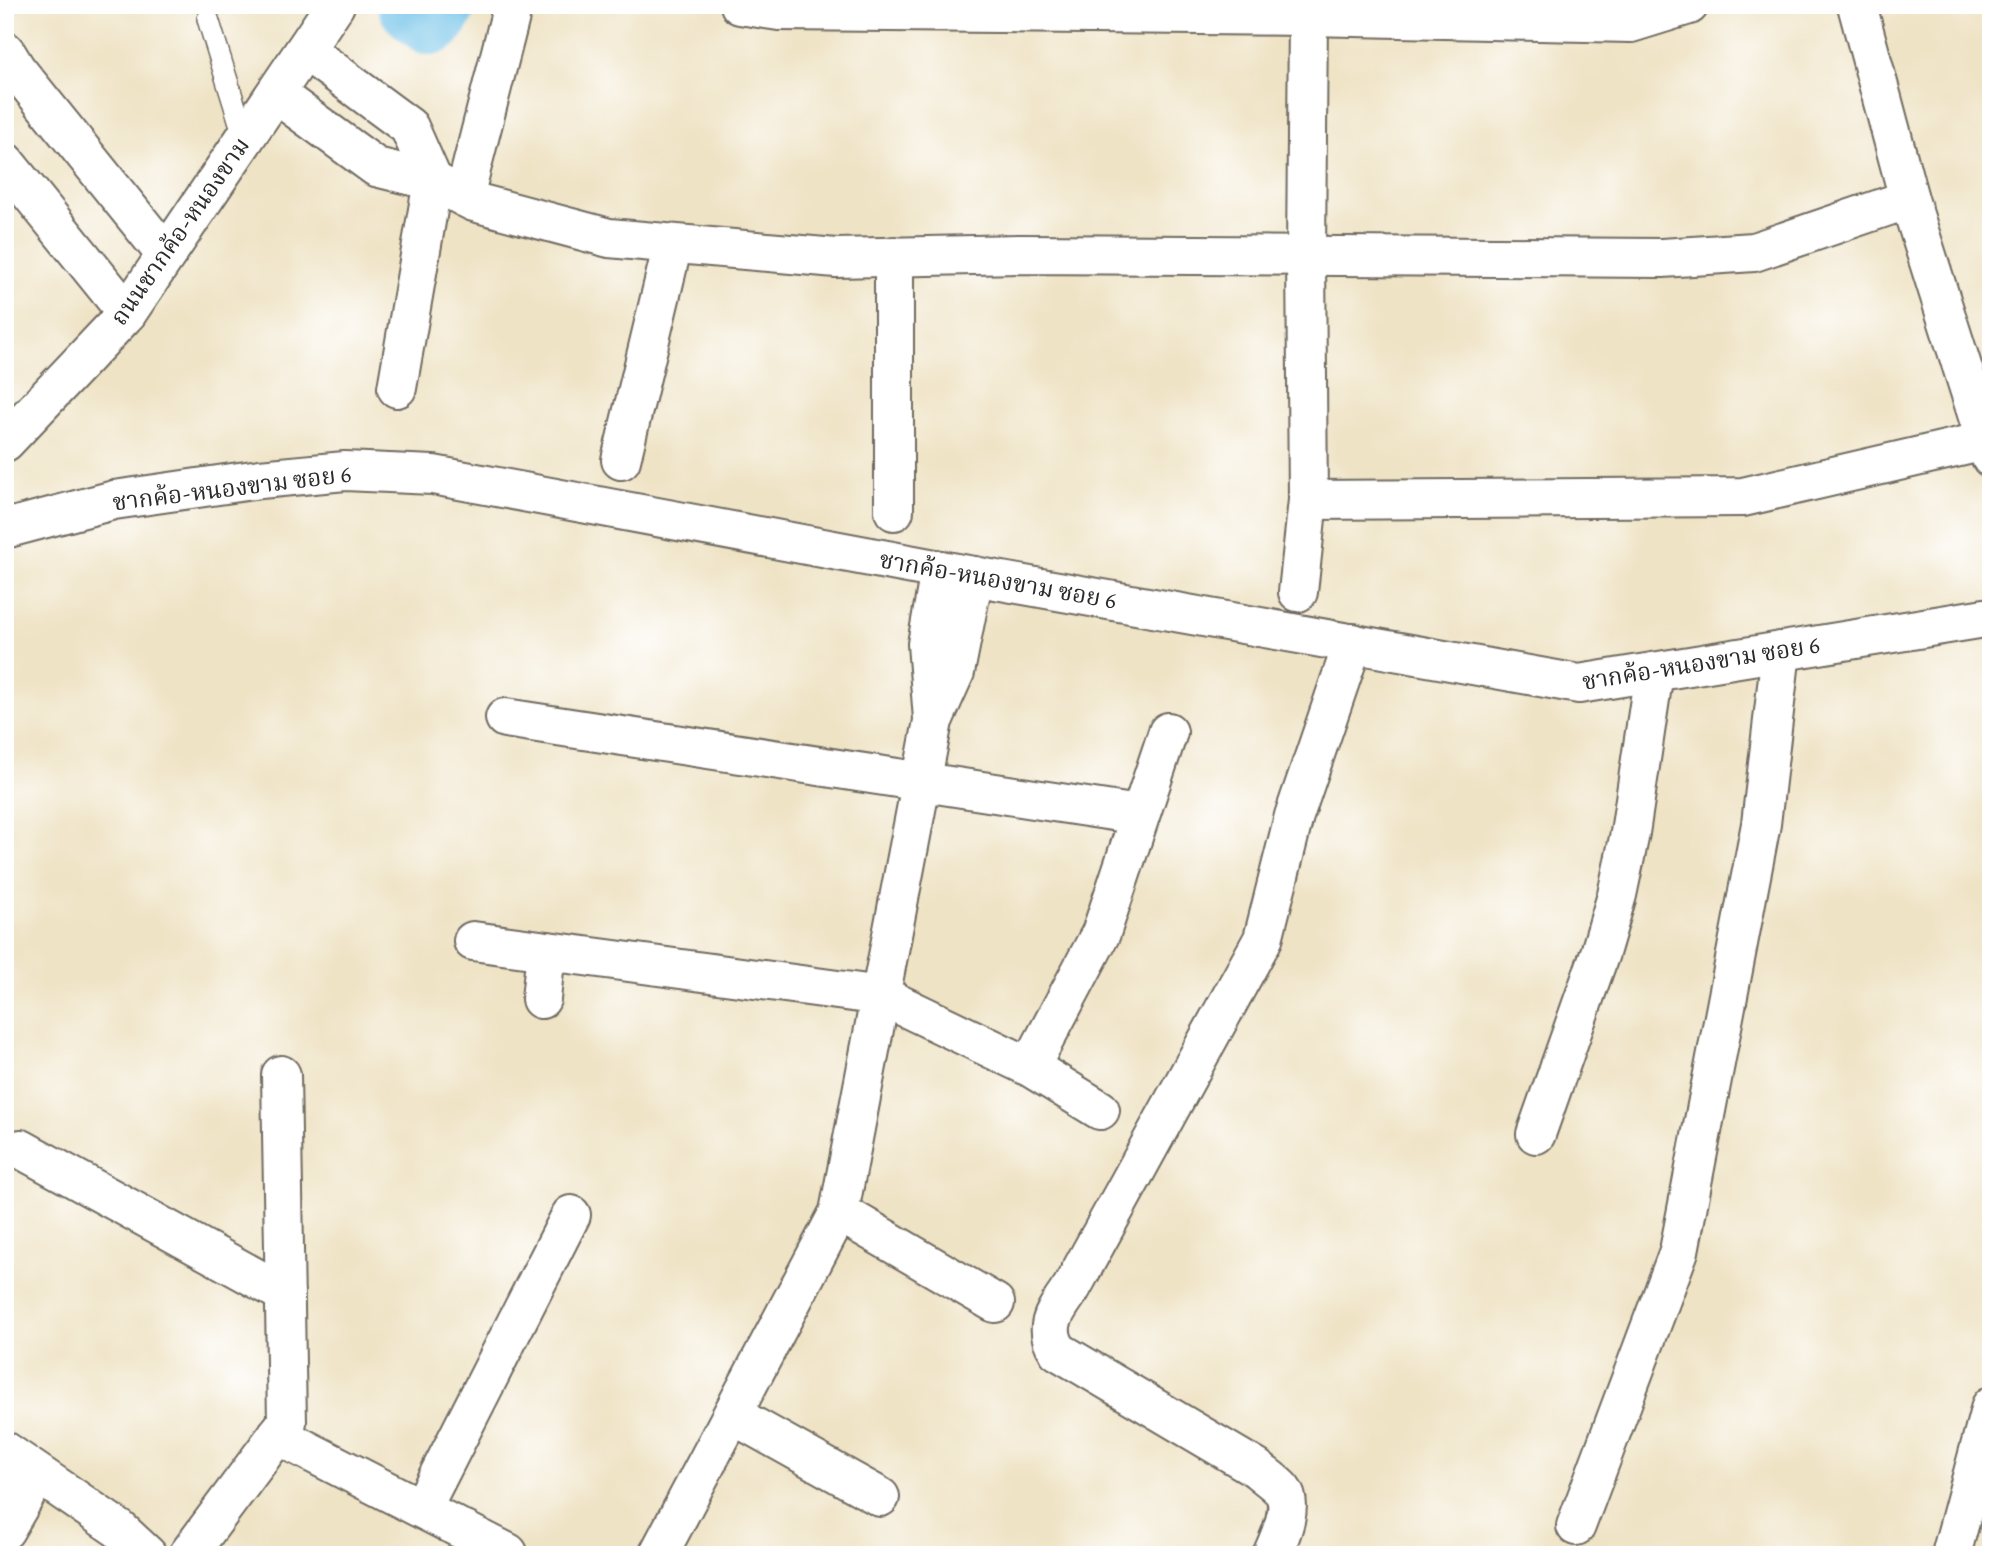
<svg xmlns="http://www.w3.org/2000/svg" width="1996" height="1560" font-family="Alegreya,'Noto Serif Thai',serif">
<rect width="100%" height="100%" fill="#fff"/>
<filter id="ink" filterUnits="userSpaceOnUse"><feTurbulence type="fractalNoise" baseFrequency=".0143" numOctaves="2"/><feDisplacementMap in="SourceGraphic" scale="14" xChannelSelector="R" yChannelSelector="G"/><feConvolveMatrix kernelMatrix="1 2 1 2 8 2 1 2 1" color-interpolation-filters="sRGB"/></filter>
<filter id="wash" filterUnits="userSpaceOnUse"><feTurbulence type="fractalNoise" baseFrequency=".00686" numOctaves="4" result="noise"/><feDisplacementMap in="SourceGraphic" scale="28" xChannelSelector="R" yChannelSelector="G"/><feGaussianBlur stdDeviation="1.57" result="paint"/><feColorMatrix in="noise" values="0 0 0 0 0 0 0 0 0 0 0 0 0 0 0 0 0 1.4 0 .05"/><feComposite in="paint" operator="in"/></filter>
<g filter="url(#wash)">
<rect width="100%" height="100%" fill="#efe3c5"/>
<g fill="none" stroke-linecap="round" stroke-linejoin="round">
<path stroke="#6bbfe7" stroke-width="70" d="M413,5L431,20L441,5"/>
</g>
</g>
<g filter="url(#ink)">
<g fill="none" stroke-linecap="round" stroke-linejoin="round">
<defs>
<path id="service" d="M208,19L245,139"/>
<g id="minor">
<path d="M740,5L779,11L1308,16L1631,23L1689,5"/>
<path d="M1857,5L1909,199L1991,458"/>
<path d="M305,50L409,127L433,181L397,388"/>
<path d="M5,51L16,69L166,255"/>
<path d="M276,94L376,167L433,181L474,202L609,238L836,258L1019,254L1662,258L1754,252L1909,199"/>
<path d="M5,162L127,313"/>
<path d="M464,197L513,5"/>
<path d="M621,460L673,244"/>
<path d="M1308,500L1743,497L1985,441"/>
<path d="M894,511V256"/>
<path d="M5,529L114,500L260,479L345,471L433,475L940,570L1579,684L1991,617"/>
<path d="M1298,592L1308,500L1306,255L1308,16"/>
<path d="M505,718L1139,815"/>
<path d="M933,719L927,644L940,570"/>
<path d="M473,941L882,996L1030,1067L1100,1110"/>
<path d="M541,999L546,951"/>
<path d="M1030,1067L1101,933L1168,732"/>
<path d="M1536,1134L1600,953L1617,895L1630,833L1654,672"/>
<path d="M21,1149L285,1294"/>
<path d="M839,1212L995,1303"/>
<path d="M733,1415L880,1497"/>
<path d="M277,1435L508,1553"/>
<path d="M5,1451L119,1529L147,1555"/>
<path d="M422,1508L571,1215"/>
<path d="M1576,1526L1679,1251L1761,824L1781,651"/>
<path d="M5,1530L38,1474"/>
<path d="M188,1555L287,1422L281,1075"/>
<path d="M658,1555L839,1212L933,721L955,672L974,576"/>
<path d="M1272,1555C1279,1539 1295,1506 1282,1490C1275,1482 1264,1475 1256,1468L1058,1351C1041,1325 1057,1310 1072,1287L1263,939L1294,816L1353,643"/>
<path d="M1951,1555L1991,1406"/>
</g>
<path id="tertiary" d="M5,442L127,313L335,5"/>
</defs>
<use href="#service" stroke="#706b61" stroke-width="24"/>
<use href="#minor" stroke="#706b61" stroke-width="42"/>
<use href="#tertiary" stroke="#706b61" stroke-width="42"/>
<use href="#service" stroke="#fff" stroke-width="21"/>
<use href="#minor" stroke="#fff" stroke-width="38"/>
<use href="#tertiary" stroke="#fff" stroke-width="38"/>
</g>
</g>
<g text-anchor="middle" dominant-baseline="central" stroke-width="6" stroke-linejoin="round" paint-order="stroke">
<g font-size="24" fill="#2b2b2b" stroke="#fff">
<text transform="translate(180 231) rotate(-55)">ถนนชากค้อ-หนองขาม</text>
<text transform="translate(232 488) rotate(-7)">ชากค้อ-หนองขาม ซอย 6</text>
<text transform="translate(998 580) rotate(10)">ชากค้อ-หนองขาม ซอย 6</text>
<text transform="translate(1701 663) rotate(-9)">ชากค้อ-หนองขาม ซอย 6</text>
</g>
</g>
<rect width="1996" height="1560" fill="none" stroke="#fff" stroke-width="28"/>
</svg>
